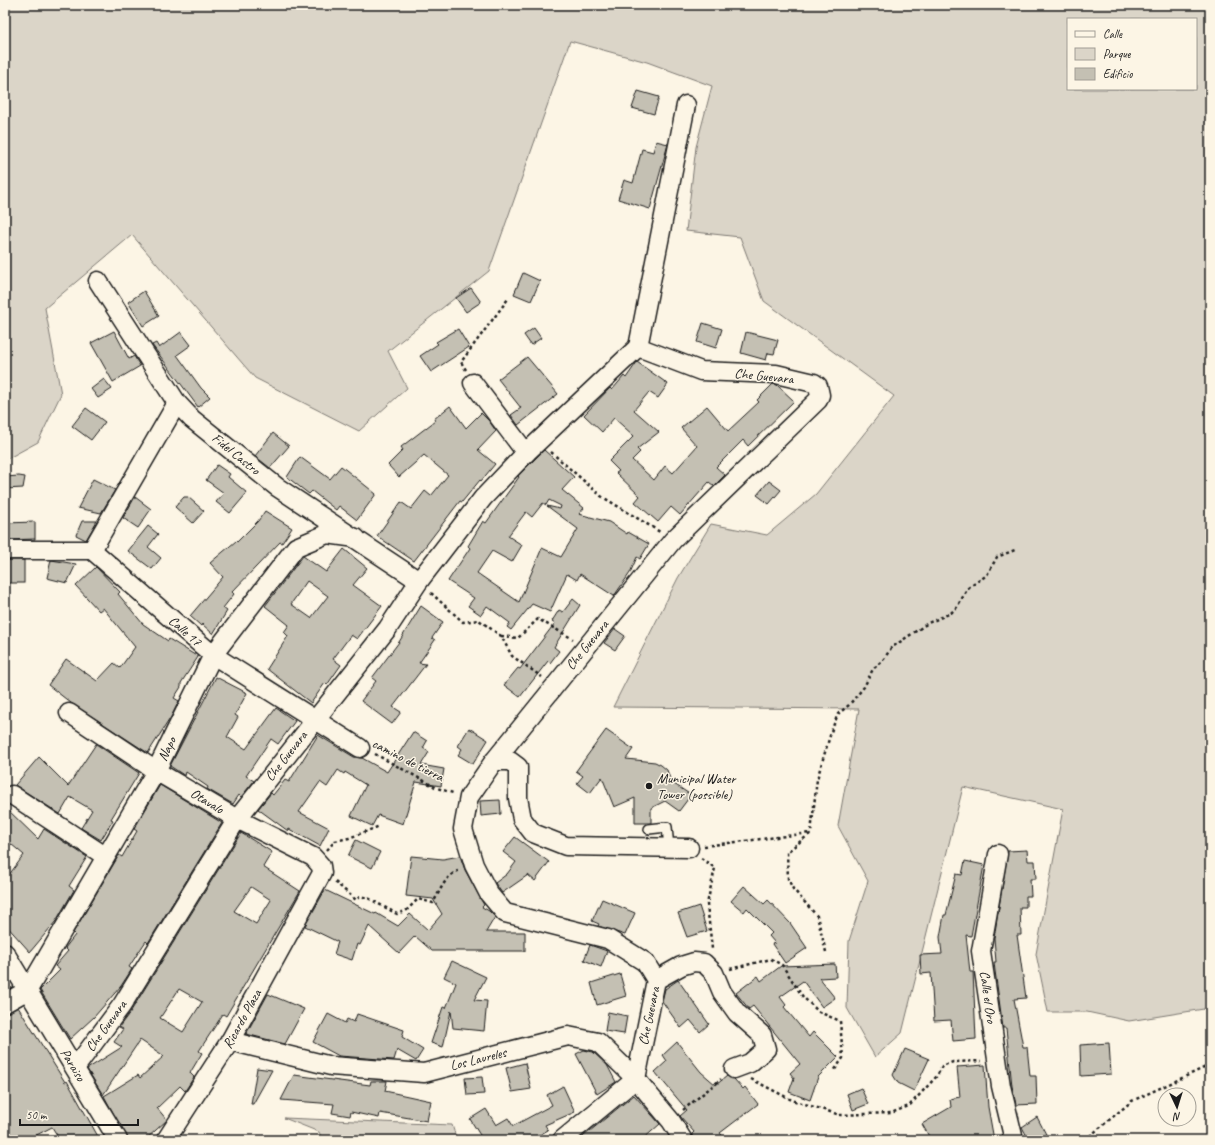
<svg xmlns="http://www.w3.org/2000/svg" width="1215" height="1145" font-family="Caveat,sans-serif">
<rect width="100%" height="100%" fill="#fcf5e5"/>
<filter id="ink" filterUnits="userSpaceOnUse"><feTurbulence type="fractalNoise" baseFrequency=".025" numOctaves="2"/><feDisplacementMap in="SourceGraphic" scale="8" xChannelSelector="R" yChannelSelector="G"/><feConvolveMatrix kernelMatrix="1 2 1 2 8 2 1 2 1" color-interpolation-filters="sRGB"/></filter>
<g filter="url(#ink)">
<g fill="#dbd5c8" stroke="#7c7872" fill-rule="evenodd">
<path d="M5,5H1210V1008L1129,1021L1087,1012H1048L1036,954L1063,809L963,787L902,1033L875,1057L847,1008L849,941L868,881L838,826L859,709L613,707L678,578L711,524L767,535L816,494L894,396L764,301L740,237L686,231L696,147L712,86L647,62L570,41L489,271L388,351L407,388L359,431L255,378L132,235L45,308L61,394L38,442L5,460ZM1068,19H1196V89H1068Z"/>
<path d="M284,1118L452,1125L457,1140H323L319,1132Z"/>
</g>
<g fill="#c4c0b3" stroke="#1c1c1c" fill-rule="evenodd">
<path d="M638,91L659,97L654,114L632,108Z"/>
<path d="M656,141L668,144L650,209L618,199L624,180L633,183L642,149L653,152Z"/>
<path d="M523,273L540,281L531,301L514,294Z"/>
<path d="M471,288L481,302L466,312L456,298Z"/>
<path d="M144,291L159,316L143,326L128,302Z"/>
<path d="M703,323L722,329L716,348L697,342Z"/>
<path d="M534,328L541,338L531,345L524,335Z"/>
<path d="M458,329L469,347L431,372L420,356L438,344L436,342Z"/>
<path d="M114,331L129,359L134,356L140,366L113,382L91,343Z"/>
<path d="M181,332L191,345L177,355L201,388L210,397L198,407L152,345L156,343L159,348Z"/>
<path d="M746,332L778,340L774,354L768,353L766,360L741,353Z"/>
<path d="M527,357L558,394L518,425L511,415L521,408L498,379Z"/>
<path d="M637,362L668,384L658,398L649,392L634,410L659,432L637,449L640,452L632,460L654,480L665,466L673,473L697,446L681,428L707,406L728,431L759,402L757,400L773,384L777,385L794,401L748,446L743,440L716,467L725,475L714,486L709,482L680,515L671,507L658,522L635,502L640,496L616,473L619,471L609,461L634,436L614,418L602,432L584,415L610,388L612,390L624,376L626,378Z"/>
<path d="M104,379L112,389L98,398L91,389Z"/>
<path d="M450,406L466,428L481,413L489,421L496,431L478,450L495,464L481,481L480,480L462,502L460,501L414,561L377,536L401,502L411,509L425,491L431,496L448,475L424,455L399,477L388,465L403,450L401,447L435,421L434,419Z"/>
<path d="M86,408L105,422L91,440L72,426Z"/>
<path d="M273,433L289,446L270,468L255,456Z"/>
<path d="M544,450L574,477L562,490L584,508L579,514L609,522L627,534L628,532L649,544L640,559L637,557L630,573L614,596L580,574L577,580L567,574L550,612L532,604L511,630L507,627L510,623L487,606L481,615L468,606L474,598L448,581L470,548L468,546L483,521L486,523L519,477L518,476ZM549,500L561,506L560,509L547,506L578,529L561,557L542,548L519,602L477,573L492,551L512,562L522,545L508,536L526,512L532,517L543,503L546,505Z"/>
<path d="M300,457L330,479L341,466L376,494L357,520L339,506L336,510L312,491L309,494L287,477Z"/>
<path d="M217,465L230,474L228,477L247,493L230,513L216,502L224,493L206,480Z"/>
<path d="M19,476L25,477L23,488L5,489V477Z"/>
<path d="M93,479L115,490L101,513L78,508Z"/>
<path d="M769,481L781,490L769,504L757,495Z"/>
<path d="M135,497L151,509L138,528L123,518Z"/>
<path d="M184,497H188L204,511L193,523L175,507Z"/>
<path d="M265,511L292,528L282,543L280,542L232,592L234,594L223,608L227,611L213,634L202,624L201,626L190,616L223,577L210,563L236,541L237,542L258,521Z"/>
<path d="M82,521H97L86,540L76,535Z"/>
<path d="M35,522V539L5,540V523Z"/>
<path d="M148,526L158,534L148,547L161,558L152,569L128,551Z"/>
<path d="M344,549L367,568L353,585L382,606L357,639L351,635L333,659L341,665L327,685L325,683L311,703L267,669L288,636L284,632L289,625L265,606L303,556L326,572ZM307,581L328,596L311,618L291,604Z"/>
<rect x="7" y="560" width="17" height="23"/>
<path d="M51,560L76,564L67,583L47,578Z"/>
<path d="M96,567L120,592L118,594L143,624L168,641L169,639L198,657L181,683V687L174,698L179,701L171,717L148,753L71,703L48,685L66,659L97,681L114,663L120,668L135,647L103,608L99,611L76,586Z"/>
<path d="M573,599L580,605L554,647L559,651L550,663L548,661L520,697L504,685L518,668L520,669L555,623L552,621L559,610L563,612Z"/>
<path d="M421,606L443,622L432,638L435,640L419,663L426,664L393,707L401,712L392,724L361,701L376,681L372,678L399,642Z"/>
<path d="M615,629L625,636L615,650L604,643Z"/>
<path d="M216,677L247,693L235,715L238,717L227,737L246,749L276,708L295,721L278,744L271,739L246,776L254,781L241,797L239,795L233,804L207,789L208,787L186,772L185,776L170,766Z"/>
<path d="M469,728L488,740L473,764L458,755L462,749L458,746Z"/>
<path d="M606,730L633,749L626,759L655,762L661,765L667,770L671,782L691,795L679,811L665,801L651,808V823H635V798L614,807L602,777L590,793L577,783L583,776L576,771Z"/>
<path d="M413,732L427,741L423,748L429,752L421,765L444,769L441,786L416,782L403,824L378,815L372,826L351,816L366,785L345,772L344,774L338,770L327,787L320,782L299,812L329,828L320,846L289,829L288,831L258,809L271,793L273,795L285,780L289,782L318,735L354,757L362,758L387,772Z"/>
<path d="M96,744L139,773L111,819L113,820L101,840L81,828L92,810L70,797L60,814L15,785L39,757L68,786Z"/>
<path d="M160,785L222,823L148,943L146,941L138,953L129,967L132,969L121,986L94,1017L70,1039L40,990L60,970L55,966L68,951L65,948L75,935L73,933L119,855L122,857L137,831L134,829Z"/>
<path d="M500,800L501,814L481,816L480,801Z"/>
<path d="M5,807L38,839L44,829L87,857L69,886L74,890L56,921L30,952L5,924V880L24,855L5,839Z"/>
<path d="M241,833L272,852L263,867L300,891L226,1016L223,1014L199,1051L202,1053L190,1073L194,1077L185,1091L180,1086L157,1108L167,1120L145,1140H128L104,1096L138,1075L140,1078L164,1056L140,1040L103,1095L87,1069L122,1047L114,1042L123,1029L119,1027L131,1011ZM251,887L271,900L256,924L234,911ZM179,989L202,1002L183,1032L160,1018Z"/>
<path d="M515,837L549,862L535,881L528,875L502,893L495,883L507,874L516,862L503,852Z"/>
<path d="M356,840L380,852L372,868L348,856Z"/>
<path d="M1027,850L1028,861H1035L1036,879H1030L1031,896H1026V907H1020L1021,935H1017L1026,998L1014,999L1023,1047H1027L1030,1076H1036L1037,1104L1016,1105L1012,1086L1006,1028H1003L995,971L994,962H996L994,938L1008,851Z"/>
<path d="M411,856L443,859L460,856L465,870L484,905L482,907L489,911L495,917L486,932H525V951H432L415,936L399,953L369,926L360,945L357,944L352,960L334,954L338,942L305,926L325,890L375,914L376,913L398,926L410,914L428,930L442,914L433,899L406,896Z"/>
<path d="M965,861L984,865L971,936L966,935L970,972H973L976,1039L953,1041L951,1020L934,1021L931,973L921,974L920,955L942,954L940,937L944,915H946L956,874L962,875Z"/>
<path d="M744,886L764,904L768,900L790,923L807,948L785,963L772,944L775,943L769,936L772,933L747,908L744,912L731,901Z"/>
<path d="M602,899L635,913L625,935L598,926L599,924L592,921Z"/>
<path d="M699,906L707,931L687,937L678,913Z"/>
<path d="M590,945L607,951L601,967L584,960Z"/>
<path d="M452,961L486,977L474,1000L487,1001L484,1031L453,1028L451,1011L443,1047L431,1043L443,1007L446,1008L456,983L444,977Z"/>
<path d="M835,964L836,977L819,978L835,998L822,1007L803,981L780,997L786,1005L784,1007L809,1037L813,1032L838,1057L818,1077L810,1100L789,1092L794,1078L790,1073L800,1064L753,1006L749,1009L736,993L758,976L761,981L781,966Z"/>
<path d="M620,974L626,996L597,1005L591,983Z"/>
<path d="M678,980L709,1024L700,1032L690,1020L681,1028L662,1001L665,989Z"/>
<path d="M268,994L304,1009L285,1044L246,1034Z"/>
<path d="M18,1007L65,1082L67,1081L100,1140H60L52,1127L27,1140H5V1013Z"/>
<path d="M608,1012L627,1016L624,1034L605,1031Z"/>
<path d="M328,1014L345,1023L347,1019L354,1022L357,1014L404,1030L402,1037L423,1050L416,1061L397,1050L394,1060L339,1056L313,1042Z"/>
<path d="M677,1042L701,1072L716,1085L727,1076L734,1079L743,1089L745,1087L758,1104L720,1133L726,1140H693L692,1134L694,1132L680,1116L687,1110L655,1072L667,1061L663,1055Z"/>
<path d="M1109,1043L1111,1074L1081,1076L1080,1045Z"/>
<path d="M905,1049L929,1059L914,1091L898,1083L893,1075Z"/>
<path d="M584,1050L593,1052L607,1065L616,1082L597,1094L576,1054Z"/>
<path d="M525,1063L531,1089L512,1092L506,1068Z"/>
<path d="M985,1065L988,1107L994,1140H931L922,1124L951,1107L950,1099L960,1097L957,1067Z"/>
<path d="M257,1068L272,1070L253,1104H251Z"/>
<path d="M294,1075L370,1085L371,1081H387L385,1091L431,1101L427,1121L380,1113L379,1118L351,1112L350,1116L332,1113L334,1104L281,1100Z"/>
<path d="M482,1077L484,1094L467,1095L465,1078Z"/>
<path d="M563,1086L575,1112L545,1125L548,1130L531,1140H483L470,1119L486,1109L496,1125L508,1118L513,1126L552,1105L547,1095Z"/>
<path d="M861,1088L868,1104L853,1110L847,1094Z"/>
<path d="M634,1095L660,1124L642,1140H579Z"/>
<path d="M1037,1117L1049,1140H1029L1022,1127Z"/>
</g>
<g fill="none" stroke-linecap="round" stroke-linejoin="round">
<defs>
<path id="service" d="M649,829L667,827L669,848"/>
<g id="minor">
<path d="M98,281L177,403L192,419L277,487L419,581"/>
<path d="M638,347L686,105"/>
<path d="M473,383L526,453"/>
<path d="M5,550H92L213,655L360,748"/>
<path d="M92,550L177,403"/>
<path d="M69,713L156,771L237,819L313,857L321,866L322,873L230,1041L166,1140"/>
<path d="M494,761H510L518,767V798L522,819L533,833L566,846L689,848"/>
<path d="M12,795L105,856"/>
<path d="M998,854L981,951L1001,1086L1014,1140"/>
<path d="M5,953L118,1140"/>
<path d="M656,980L681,966L694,962L704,963L714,973L722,992L737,1013L762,1035L766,1049L750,1063L734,1069"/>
<path d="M5,1003L28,990L156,771L213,655L296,547L327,534L356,538"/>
<path d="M230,1041L331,1066L424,1073L568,1036L598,1042L636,1079L671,1121L683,1140"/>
<path d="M75,1068L122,1005L237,819L388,628L419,581L483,498L526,453L638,347"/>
<path d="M562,1140L636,1079L656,980L645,962L608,939L505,913L489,894L474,865L463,829L469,797L494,761L673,540L818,400L820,395L818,386L814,383L776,374L701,371L638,347"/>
</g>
</defs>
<use href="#service" stroke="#1c1c1c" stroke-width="12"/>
<use href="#minor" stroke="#1c1c1c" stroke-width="21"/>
<g stroke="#1c1c1c" stroke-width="2.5" stroke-dasharray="3 3" stroke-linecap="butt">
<path d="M466,370L461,362L508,299"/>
<path d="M551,452L601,496L660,532"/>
<path d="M431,593L463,622L479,620L501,636L512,656L542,677"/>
<path d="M501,636L518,638L538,619L573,639"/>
<path d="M375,754L437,788L453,793"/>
<path d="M704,846L810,833"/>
<path d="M327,850L335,841L349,838L380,826"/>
<path d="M701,858L715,868L707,904L712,949"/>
<path d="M335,882L356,900L361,896L370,899L397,914L407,910L418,899L433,903C440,891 445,876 458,871"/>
<path d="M826,952L817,916L793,889L788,879L787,852L811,833L817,779L832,729L838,714L849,705L864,687L873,669L884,659L891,648L928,623L951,613L957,607L968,588L987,575L997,557L1015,550"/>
<path d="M730,969L771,959L782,965L803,997L819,1012L840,1021L843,1058L834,1071"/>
<path d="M751,1079L792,1100L840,1115L891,1113L909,1106L937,1076L942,1066L953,1062L981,1061"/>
<path d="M683,1110L721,1079"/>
<path d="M1085,1140L1132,1101L1210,1065"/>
</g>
<use href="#service" stroke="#fcf5e5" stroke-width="9"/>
<use href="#minor" stroke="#fcf5e5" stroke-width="18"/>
</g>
</g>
<circle fill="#1c1c1c" stroke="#fcf5e5" stroke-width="1.5" cx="649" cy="786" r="4"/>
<g text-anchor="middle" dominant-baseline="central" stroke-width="3" stroke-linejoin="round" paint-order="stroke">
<g font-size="14" fill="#1c1c1c" stroke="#fcf5e5">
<text transform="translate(764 376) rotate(6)">Che Guevara</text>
<text transform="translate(236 454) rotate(39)">Fidel Castro</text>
<text transform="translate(185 631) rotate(41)">Calle 17</text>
<text transform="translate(587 645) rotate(-51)">Che Guevara</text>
<text transform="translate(167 749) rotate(-64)">Napo</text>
<text transform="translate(286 756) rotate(-52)">Che Guevara</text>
<text transform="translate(408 760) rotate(27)">camino de tierra</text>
<text transform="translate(207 801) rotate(31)">Otavalo</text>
<text transform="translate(988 997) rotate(82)">Calle el Oro</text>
<text transform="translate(649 1016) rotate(-78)">Che Guevara</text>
<text transform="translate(242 1019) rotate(-61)">Ricardo Plaza</text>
<text transform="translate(106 1026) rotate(-54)">Che Guevara</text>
<text transform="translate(478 1059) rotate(-14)">Los Laureles</text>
<text transform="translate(73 1065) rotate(59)">Paraiso</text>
</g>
<g font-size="14" fill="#1c1c1c" stroke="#fcf5e5" text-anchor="start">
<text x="657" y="778">Municipal Water<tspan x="657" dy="16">Tower (possible)</tspan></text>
</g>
</g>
<rect width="1215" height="1145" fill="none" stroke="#fcf5e5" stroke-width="20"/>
<rect x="10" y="10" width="1195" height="1125" fill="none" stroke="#1c1c1c" stroke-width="1.5" filter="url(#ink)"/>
<rect x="1067" y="18" width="130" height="72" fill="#fcf5e5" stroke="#a29e95"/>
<rect x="1075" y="31" width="20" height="6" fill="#fcf5e5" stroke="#a29e95"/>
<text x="1103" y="38" font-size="12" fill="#1c1c1c">Calle</text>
<rect x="1075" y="48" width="20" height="12" fill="#dbd5c8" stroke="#a29e95"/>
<text x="1103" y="58" font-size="12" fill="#1c1c1c">Parque</text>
<rect x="1075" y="68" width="20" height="12" fill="#c4c0b3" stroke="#a29e95"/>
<text x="1103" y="78" font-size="12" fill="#1c1c1c">Edificio</text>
<g transform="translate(1177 1107) rotate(176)"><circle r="19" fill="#fcf5e5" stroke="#a29e95"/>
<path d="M0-3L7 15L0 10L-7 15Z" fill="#1c1c1c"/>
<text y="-6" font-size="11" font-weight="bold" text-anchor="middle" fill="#1c1c1c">N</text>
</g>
<path d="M20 1119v6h118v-6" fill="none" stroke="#1c1c1c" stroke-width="2"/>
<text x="26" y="1119" font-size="12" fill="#1c1c1c" stroke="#fcf5e5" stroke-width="3" paint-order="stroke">50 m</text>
</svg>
